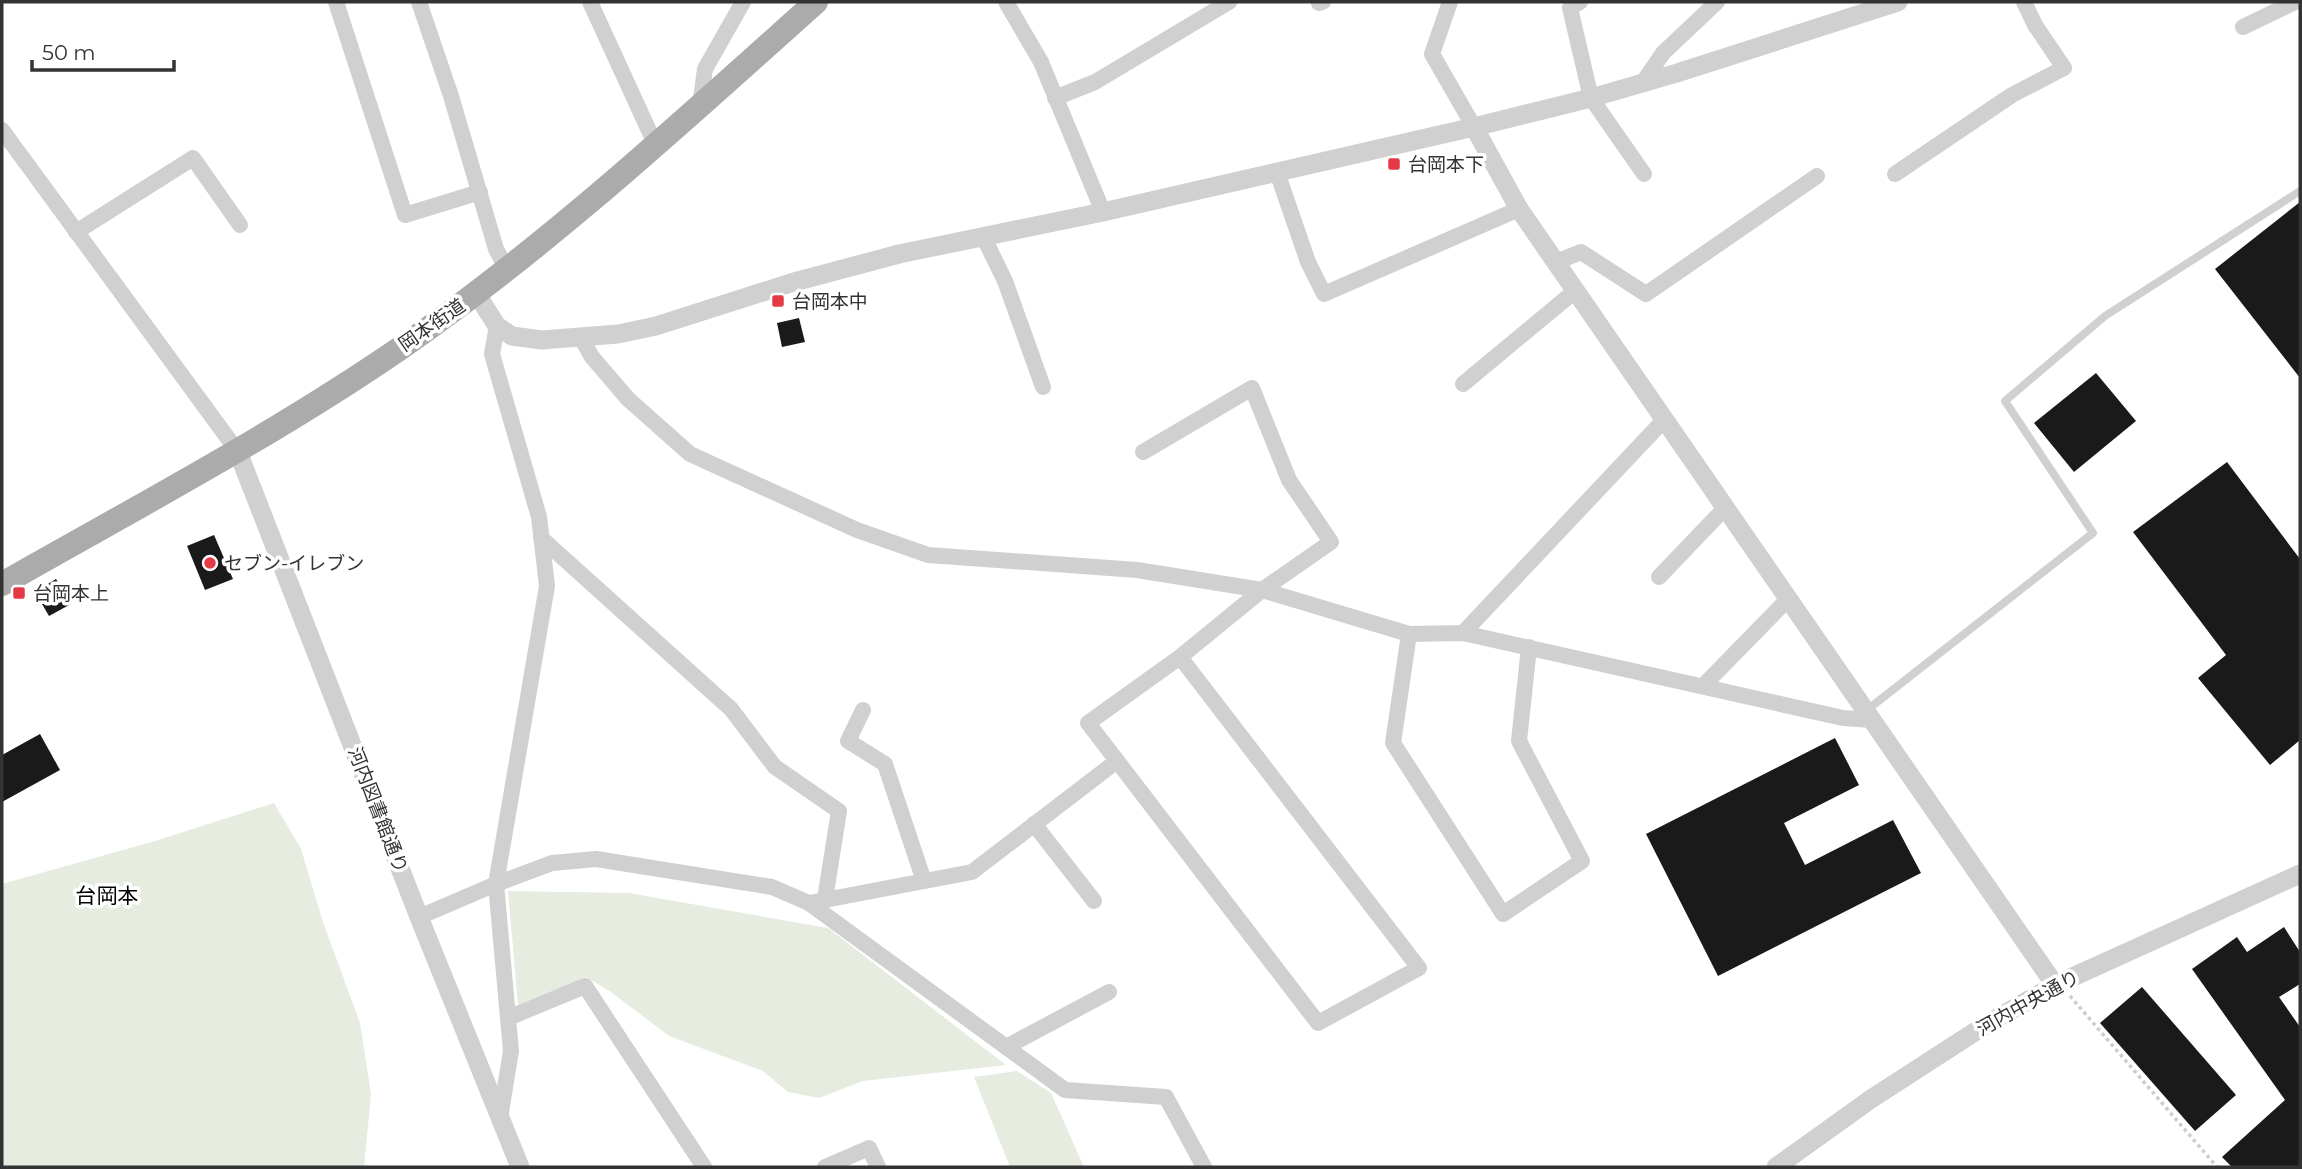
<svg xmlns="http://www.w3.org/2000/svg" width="2302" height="1169" font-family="Montserrat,'Noto Sans JP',sans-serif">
<rect width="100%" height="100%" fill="#fff"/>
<g fill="#e6ecdf">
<path d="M274,803L301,849L323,922L360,1023L371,1094L364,1167H2V884L155,841Z"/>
<path d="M508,891L629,893L828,928L1006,1065L863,1081L819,1098L788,1092L763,1071L669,1036L611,992L586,977L518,1005Z"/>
<path d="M1017,1071L1051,1093L1084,1167H1010L974,1077Z"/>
</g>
<g fill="#1a1a1a">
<path d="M2300,202V378L2215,269Z"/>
<path d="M799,318L805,342L782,347L777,323Z"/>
<path d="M2096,373L2136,421L2074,472L2034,423Z"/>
<path d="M2227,462L2300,559V740L2270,765L2198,678L2226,655L2133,532Z"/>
<path d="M214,535L233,579L205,590L187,546Z"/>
<path d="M56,579L71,604L49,616L35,592Z"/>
<path d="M40,734L60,770L2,802V755Z"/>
<path d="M1835,738L1859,785L1784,823L1805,865L1893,820L1921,873L1718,976L1646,834Z"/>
<path d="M2284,927L2300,952V984L2279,997L2300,1027V1167H2232L2222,1157L2285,1100L2192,969L2237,937L2247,952Z"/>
<path d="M2142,987L2236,1095L2195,1131L2100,1023Z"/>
</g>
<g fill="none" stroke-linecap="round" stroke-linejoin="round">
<path stroke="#cdcdcd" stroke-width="3.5" stroke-dasharray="3.5 3.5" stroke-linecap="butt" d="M2070,996L2217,1167"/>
<path stroke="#d0d0d0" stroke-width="8" d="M1867,710L2093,533L2005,401L2105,316L2300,191"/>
<g stroke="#d0d0d0" stroke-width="16">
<path d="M336,2L405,215L480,192"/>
<path d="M419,2L451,96L496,249L507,270"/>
<path d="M590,2L656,146"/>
<path d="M1006,2L1041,62L1103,212"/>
<path d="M1450,2L1432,54L1474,127"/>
<path d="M1580,2L1570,8L1591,98L1644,174"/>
<path d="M1319,3L1323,2"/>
<path d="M2243,27L2295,2"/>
<path d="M1642,84L1663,53L1717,2"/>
<path d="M1055,98L1095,82L1229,2"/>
<path d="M700,106L705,69L743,2"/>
<path d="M2,130L238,452"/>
<path d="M1277,172L1308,262L1324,294L1519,209"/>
<path d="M1895,174L2012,95L2064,68L2035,25L2024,2"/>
<path d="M76,232L193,158L240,225"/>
<path d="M983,236L1005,281L1043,387"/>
<path d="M1556,262L1581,252L1646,294L1817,176"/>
<path d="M497,326L492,354L539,517L547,586L496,884L511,1051L500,1118"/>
<path d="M581,338L592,357L628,399L690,454L857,530L928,555L1137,570L1262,590L1409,634L1463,633L1843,718L1872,720"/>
<path d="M1463,384L1575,291"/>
<path d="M1143,452L1252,388L1289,480L1331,542L1262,590L1180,657L1088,723L1318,1023L1419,968L1180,657"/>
<path d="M541,538L731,709L775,767L839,811L825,899"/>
<path d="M1659,577L1725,508"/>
<path d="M1463,633L1664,420"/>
<path d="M1409,634L1393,743L1503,914L1582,861L1519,741L1529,647"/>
<path d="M1703,686L1788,599"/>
<path d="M863,710L848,741L885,764L924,881"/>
<path d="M1034,824L1094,901"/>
<path d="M809,903L1065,1090L1166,1097L1204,1167"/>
<path d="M419,917L496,884L552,863L596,859L772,887L809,903L972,872L1117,761"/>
<path d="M508,1018L585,986L704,1167"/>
<path d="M1006,1047L1109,992"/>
<path d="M825,1167L869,1148L878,1167"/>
</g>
<g stroke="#d0d0d0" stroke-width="19">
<path d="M1474,127L1519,209L2055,985"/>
<path d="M476,293L497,326L512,336L542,340L618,334L656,326L794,282L899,254L1103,212L1474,127L1591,98L1677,73L1898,2"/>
<path d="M238,452L419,917L520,1167"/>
<path d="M1776,1167L1871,1099L1987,1024L2055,985L2300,874"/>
</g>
<path stroke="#ababab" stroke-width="24" d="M2,584C137,507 274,435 402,347C550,244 682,122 816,2"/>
</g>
<g fill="#e63946" stroke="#fff" stroke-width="2.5">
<rect x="1387" y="157" width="14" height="14" rx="3.5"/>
<rect x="771" y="294" width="14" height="14" rx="3.5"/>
<circle cx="210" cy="563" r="7"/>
<rect x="12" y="586" width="14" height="14" rx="3.5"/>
</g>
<g text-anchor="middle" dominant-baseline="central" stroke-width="7" stroke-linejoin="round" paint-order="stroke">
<g font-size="19" fill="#333" stroke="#fff" text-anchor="start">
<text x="1408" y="164">台岡本下</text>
<text x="792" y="301">台岡本中</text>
<text x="224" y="563">セブン-イレブン</text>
<text x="33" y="593">台岡本上</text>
</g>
<g font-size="19" fill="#333" stroke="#fff">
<text transform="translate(432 325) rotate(-35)">岡本街道</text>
<text transform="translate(378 810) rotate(69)">河内図書館通り</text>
<text transform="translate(2028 1003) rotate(-29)">河内中央通り</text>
</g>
<g font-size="21" fill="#000" stroke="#fff">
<text x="107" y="895">台岡本</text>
</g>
</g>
<rect width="2302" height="1169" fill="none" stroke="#333333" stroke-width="7"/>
<path d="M32 60v10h142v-10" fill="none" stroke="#333333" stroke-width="3.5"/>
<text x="42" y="60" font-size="21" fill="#333333" stroke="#ffffff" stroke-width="5" paint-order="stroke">50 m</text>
</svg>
